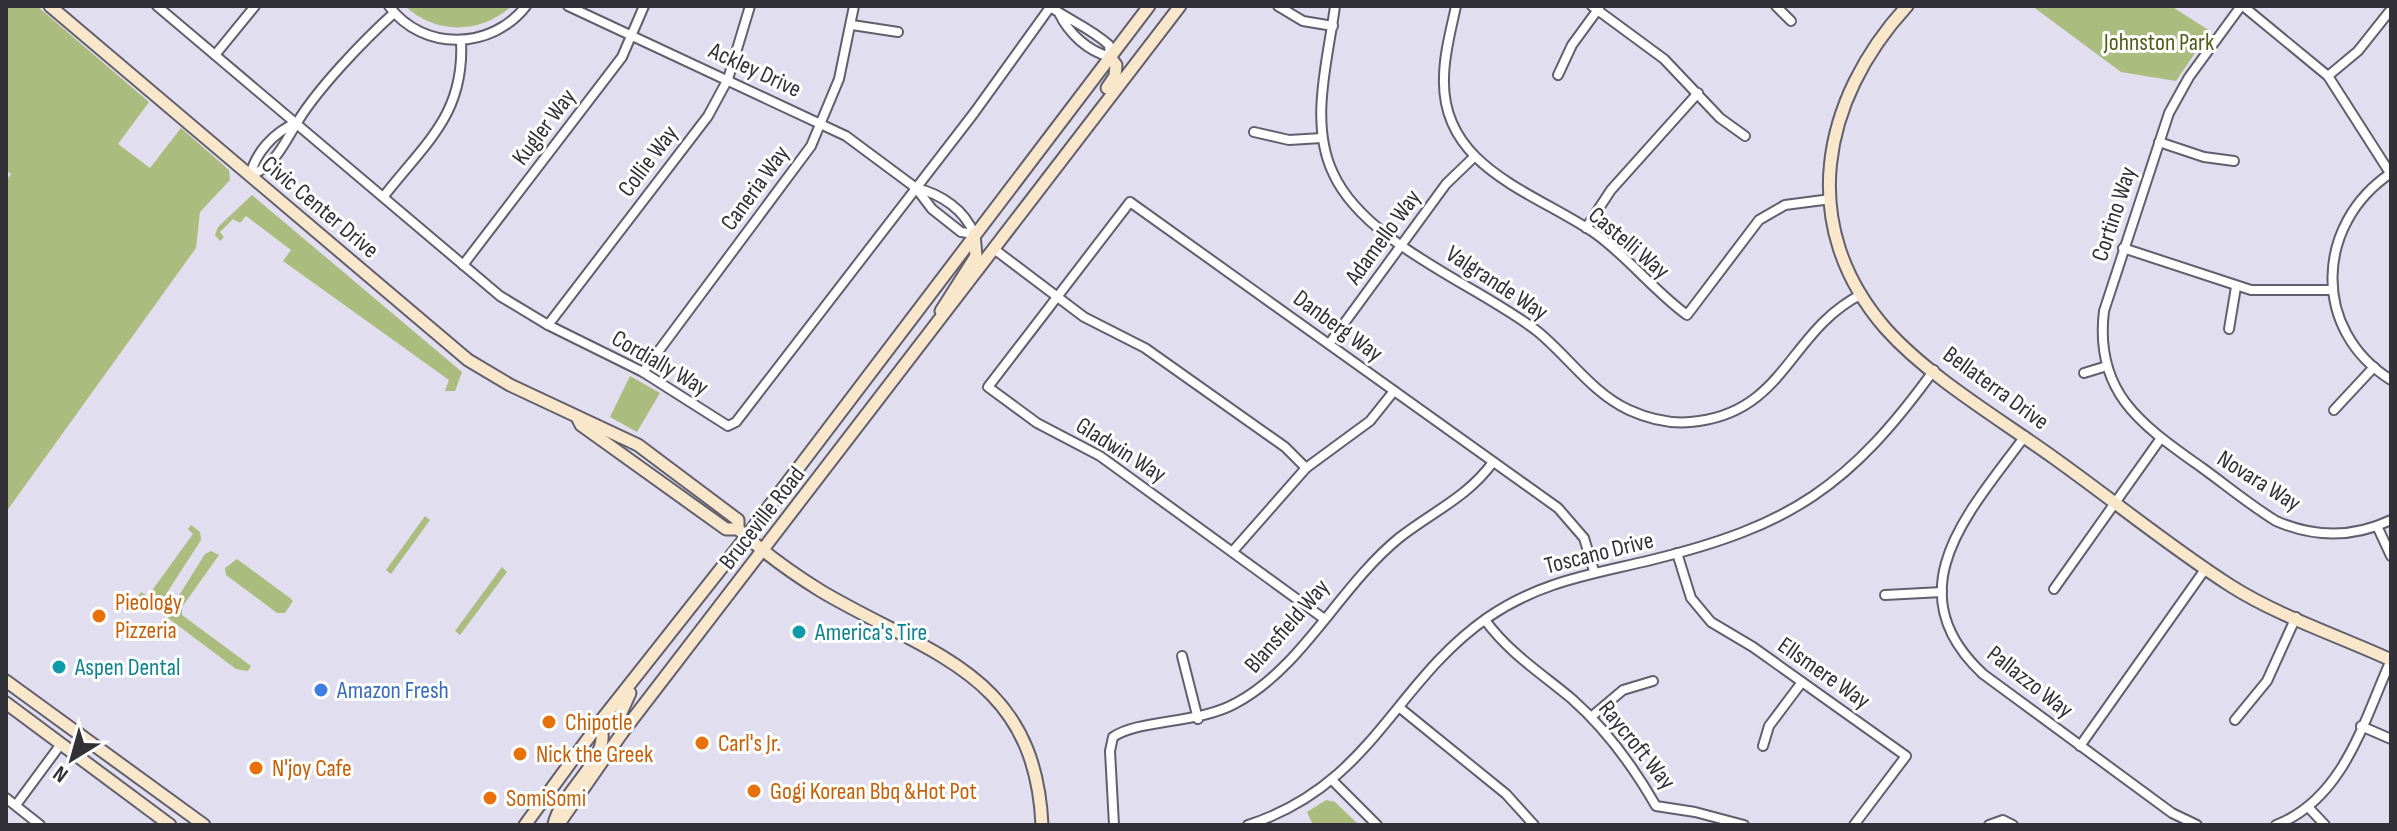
<svg xmlns="http://www.w3.org/2000/svg" width="2397" height="831" font-family="'Sofia Sans Condensed',sans-serif">
<rect width="100%" height="100%" fill="#e0deef"/>
<g fill="#acbc7e">
<path d="M6,6H37L149,102L118,144L150,168L181,128L229,170L230,180L200,212L196,248L6,512V181L11,174L6,170Z"/>
<path d="M405,6H512C480,34 436,35 405,6Z"/>
<path d="M2032,6H2171L2210,31L2176,81L2121,72Z"/>
<path d="M252,195L462,372L455,391H445L449,380L283,261L291,250L246,216L240,223L233,219L220,232L224,237L220,241L215,235L218,227Z"/>
<path d="M630,376L660,393L637,432L610,417Z"/>
<path d="M425,516L430,520L391,574L386,570Z"/>
<path d="M191,525L200,532L201,540L159,605L153,607L138,597L141,592L148,596L193,534L188,529Z"/>
<path d="M211,551L219,555L182,607V615L251,666L248,671L236,669L168,618V613L205,554Z"/>
<path d="M237,559L290,598L293,601L285,613H277L226,575L225,568Z"/>
<path d="M502,567L507,572L460,635L455,631Z"/>
<path d="M1326,800L1335,802L1359,825H1313L1307,812Z"/>
</g>
<g fill="none" stroke-linecap="round" stroke-linejoin="round">
<defs>
<g id="street">
<path d="M157,6L500,296L548,325L643,372L728,426L736,422L974,113L1051,6"/>
<path d="M389,6C423,52 492,50 526,6"/>
<path d="M568,6L846,136L916,188L932,209L961,232L974,234"/>
<path d="M1049,6C1069,20 1090,28 1109,45L1110,57C1088,51 1069,34 1059,13"/>
<path d="M1278,6L1303,21L1333,26"/>
<path d="M1335,6C1328,60 1309,122 1333,173C1365,244 1478,285 1537,331C1568,356 1592,393 1629,410C1651,420 1675,425 1699,421C1786,409 1790,330 1862,294"/>
<path d="M1456,6C1451,30 1444,54 1444,78C1441,168 1535,192 1596,234C1628,257 1654,291 1687,315L1759,220L1785,205L1831,199"/>
<path d="M1592,6L1664,59L1720,118L1745,136"/>
<path d="M1776,6L1791,21"/>
<path d="M2241,6L2189,77L2169,113L2104,311C2094,393 2142,425 2201,467C2226,485 2250,505 2276,521C2315,538 2353,538 2391,520"/>
<path d="M2243,6L2328,76L2390,173"/>
<path d="M852,25L898,32"/>
<path d="M215,55L255,6"/>
<path d="M1558,75L1572,45L1599,8"/>
<path d="M2328,76L2358,51L2389,12"/>
<path d="M1254,132L1289,140L1322,138"/>
<path d="M2159,142L2204,157L2234,161"/>
<path d="M2391,173C2315,224 2311,330 2391,380"/>
<path d="M250,176C276,165 284,143 298,121C319,87 364,40 394,13"/>
<path d="M250,176C255,153 274,132 296,123"/>
<path d="M916,188C941,194 965,210 974,234"/>
<path d="M384,196C426,142 465,114 461,40"/>
<path d="M1586,228L1611,190L1698,93"/>
<path d="M2123,248L2251,290H2332"/>
<path d="M994,249L1084,317L1145,348L1285,447L1306,468"/>
<path d="M463,265L622,57L644,6"/>
<path d="M548,325L708,116L728,79L750,6"/>
<path d="M2229,329L2236,287"/>
<path d="M1329,344L1446,184L1474,157"/>
<path d="M643,372L811,146L839,79L854,6"/>
<path d="M2084,373L2107,366"/>
<path d="M2334,410L2374,367"/>
<path d="M2025,436C1970,511 1893,590 1983,674L2172,813L2197,825"/>
<path d="M2377,526L2391,556"/>
<path d="M1233,551L1306,468L1370,421L1394,391"/>
<path d="M1677,553L1691,598L1711,622L1753,647L1906,756L1854,825"/>
<path d="M2054,589L2161,438"/>
<path d="M1885,595L1942,592"/>
<path d="M1323,618L1100,456L1037,423L988,387L1130,202L1558,508L1584,538L1594,571"/>
<path d="M1485,620C1509,653 1541,673 1572,699C1607,730 1633,766 1656,806L1695,812L1744,825"/>
<path d="M1182,656L1198,719"/>
<path d="M1400,708L1506,794L1534,825"/>
<path d="M1591,717L1623,690L1653,681"/>
<path d="M2235,720L2267,681L2296,617"/>
<path d="M2361,726L2391,739"/>
<path d="M1763,746L1769,726L1802,682"/>
<path d="M2080,746L2206,568"/>
<path d="M1332,780L1377,825"/>
<path d="M6,798L40,825"/>
<path d="M16,805L61,744"/>
<path d="M2309,808L2325,825"/>
<path d="M1114,825L1110,751L1113,737C1139,719 1199,724 1236,703C1303,667 1339,587 1399,538C1432,512 1468,497 1493,462"/>
<path d="M1248,825C1372,785 1393,684 1487,618C1541,581 1590,575 1651,560C1791,526 1850,486 1934,370"/>
<path d="M1989,825L2003,820L2013,825"/>
<path d="M2276,825C2344,799 2364,720 2391,660"/>
</g>
<g id="secondary">
<path d="M50,6L468,360L510,385L638,445L738,520V529C763,552 792,573 821,591C929,655 1035,673 1042,825"/>
<path d="M1907,6C1821,100 1796,226 1886,329C1930,378 2000,419 2054,458C2113,500 2170,547 2231,586C2280,617 2339,636 2391,660"/>
<path d="M1107,88L1115,76L1116,65L1110,57"/>
<path d="M941,311L976,256L974,234"/>
<path d="M578,419L581,425L726,529H738"/>
<path d="M6,681L204,825"/>
<path d="M6,703L170,825"/>
<path d="M622,733L620,715L630,693"/>
<path d="M554,824C561,793 606,761 602,733L594,729"/>
<path d="M525,825L603,718L746,537L1149,6"/>
<path d="M558,825L622,733L1180,6"/>
</g>
</defs>
<use href="#street" stroke="#615f6d" stroke-width="12"/>
<use href="#secondary" stroke="#615f6d" stroke-width="15"/>
<use href="#street" stroke="#fff" stroke-width="8"/>
<use href="#secondary" stroke="#f9e7cb" stroke-width="11"/>
</g>
<g fill="#e8710a" stroke="#fff" stroke-width="3">
<circle cx="99" cy="616" r="8"/>
<circle cx="549" cy="722" r="8"/>
<circle cx="702" cy="743" r="8"/>
<circle cx="520" cy="754" r="8"/>
<circle cx="256" cy="768" r="8"/>
<circle cx="754" cy="791" r="8"/>
<circle cx="490" cy="798" r="8"/>
</g>
<g fill="#0f9aa8" stroke="#fff" stroke-width="3">
<circle cx="799" cy="632" r="8"/>
<circle cx="59" cy="667" r="8"/>
</g>
<circle fill="#3f7fe0" stroke="#fff" stroke-width="3" cx="321" cy="690" r="8"/>
<g text-anchor="middle" dominant-baseline="central" stroke-width="6" stroke-linejoin="round" paint-order="stroke">
<g font-size="24" fill="#4f5e17" stroke="#fff">
<text x="2159" y="42">Johnston Park</text>
</g>
<g font-size="24" fill="#323138" stroke="#fff">
<text transform="translate(755 70) rotate(25)">Ackley Drive</text>
<text transform="translate(544 127) rotate(-53)">Kugler Way</text>
<text transform="translate(648 161) rotate(-53)">Collie Way</text>
<text transform="translate(755 188) rotate(-54)">Caneria Way</text>
<text transform="translate(320 207) rotate(40)">Civic Center Drive</text>
<text transform="translate(2114 214) rotate(-72)">Cortino Way</text>
<text transform="translate(1383 237) rotate(-54)">Adamello Way</text>
<text transform="translate(1629 243) rotate(40)">Castelli Way</text>
<text transform="translate(1497 283) rotate(33)">Valgrande Way</text>
<text transform="translate(1338 326) rotate(36)">Danberg Way</text>
<text transform="translate(660 363) rotate(30)">Cordially Way</text>
<text transform="translate(1996 388) rotate(36)">Bellaterra Drive</text>
<text transform="translate(1121 450) rotate(32)">Gladwin Way</text>
<text transform="translate(2259 481) rotate(32)">Novara Way</text>
<text transform="translate(762 518) rotate(-52)">Bruceville Road</text>
<text transform="translate(1599 553) rotate(-14)">Toscano Drive</text>
<text transform="translate(1287 626) rotate(-49)">Blansfield Way</text>
<text transform="translate(1824 673) rotate(35)">Ellsmere Way</text>
<text transform="translate(2030 682) rotate(38)">Pallazzo Way</text>
<text transform="translate(1637 745) rotate(51)">Raycroft Way</text>
</g>
<g font-size="24" fill="#c56008" stroke="#fff" text-anchor="start">
<text x="115" y="602">Pieology<tspan x="115" dy="28">Pizzeria</tspan></text>
<text x="565" y="722">Chipotle</text>
<text x="718" y="743">Carl's Jr.</text>
<text x="536" y="754">Nick the Greek</text>
<text x="272" y="768">N'joy Cafe</text>
<text x="770" y="791">Gogi Korean Bbq &amp;Hot Pot</text>
<text x="506" y="798">SomiSomi</text>
</g>
<g font-size="24" fill="#0d838f" stroke="#fff" text-anchor="start">
<text x="815" y="632">America's Tire</text>
<text x="75" y="667">Aspen Dental</text>
</g>
<g font-size="24" fill="#366cbe" stroke="#fff" text-anchor="start">
<text x="337" y="690">Amazon Fresh</text>
</g>
</g>
<rect width="2397" height="831" fill="none" stroke="#323138" stroke-width="16"/>
<g transform="translate(72 759) rotate(217)" stroke="#ffffff" stroke-width="6" paint-order="stroke">
<path d="M0-6L14 30L0 20L-14 30Z" fill="#323138"/>
<text y="-12" font-size="22" font-weight="bold" text-anchor="middle" fill="#323138">N</text>
</g>
</svg>
